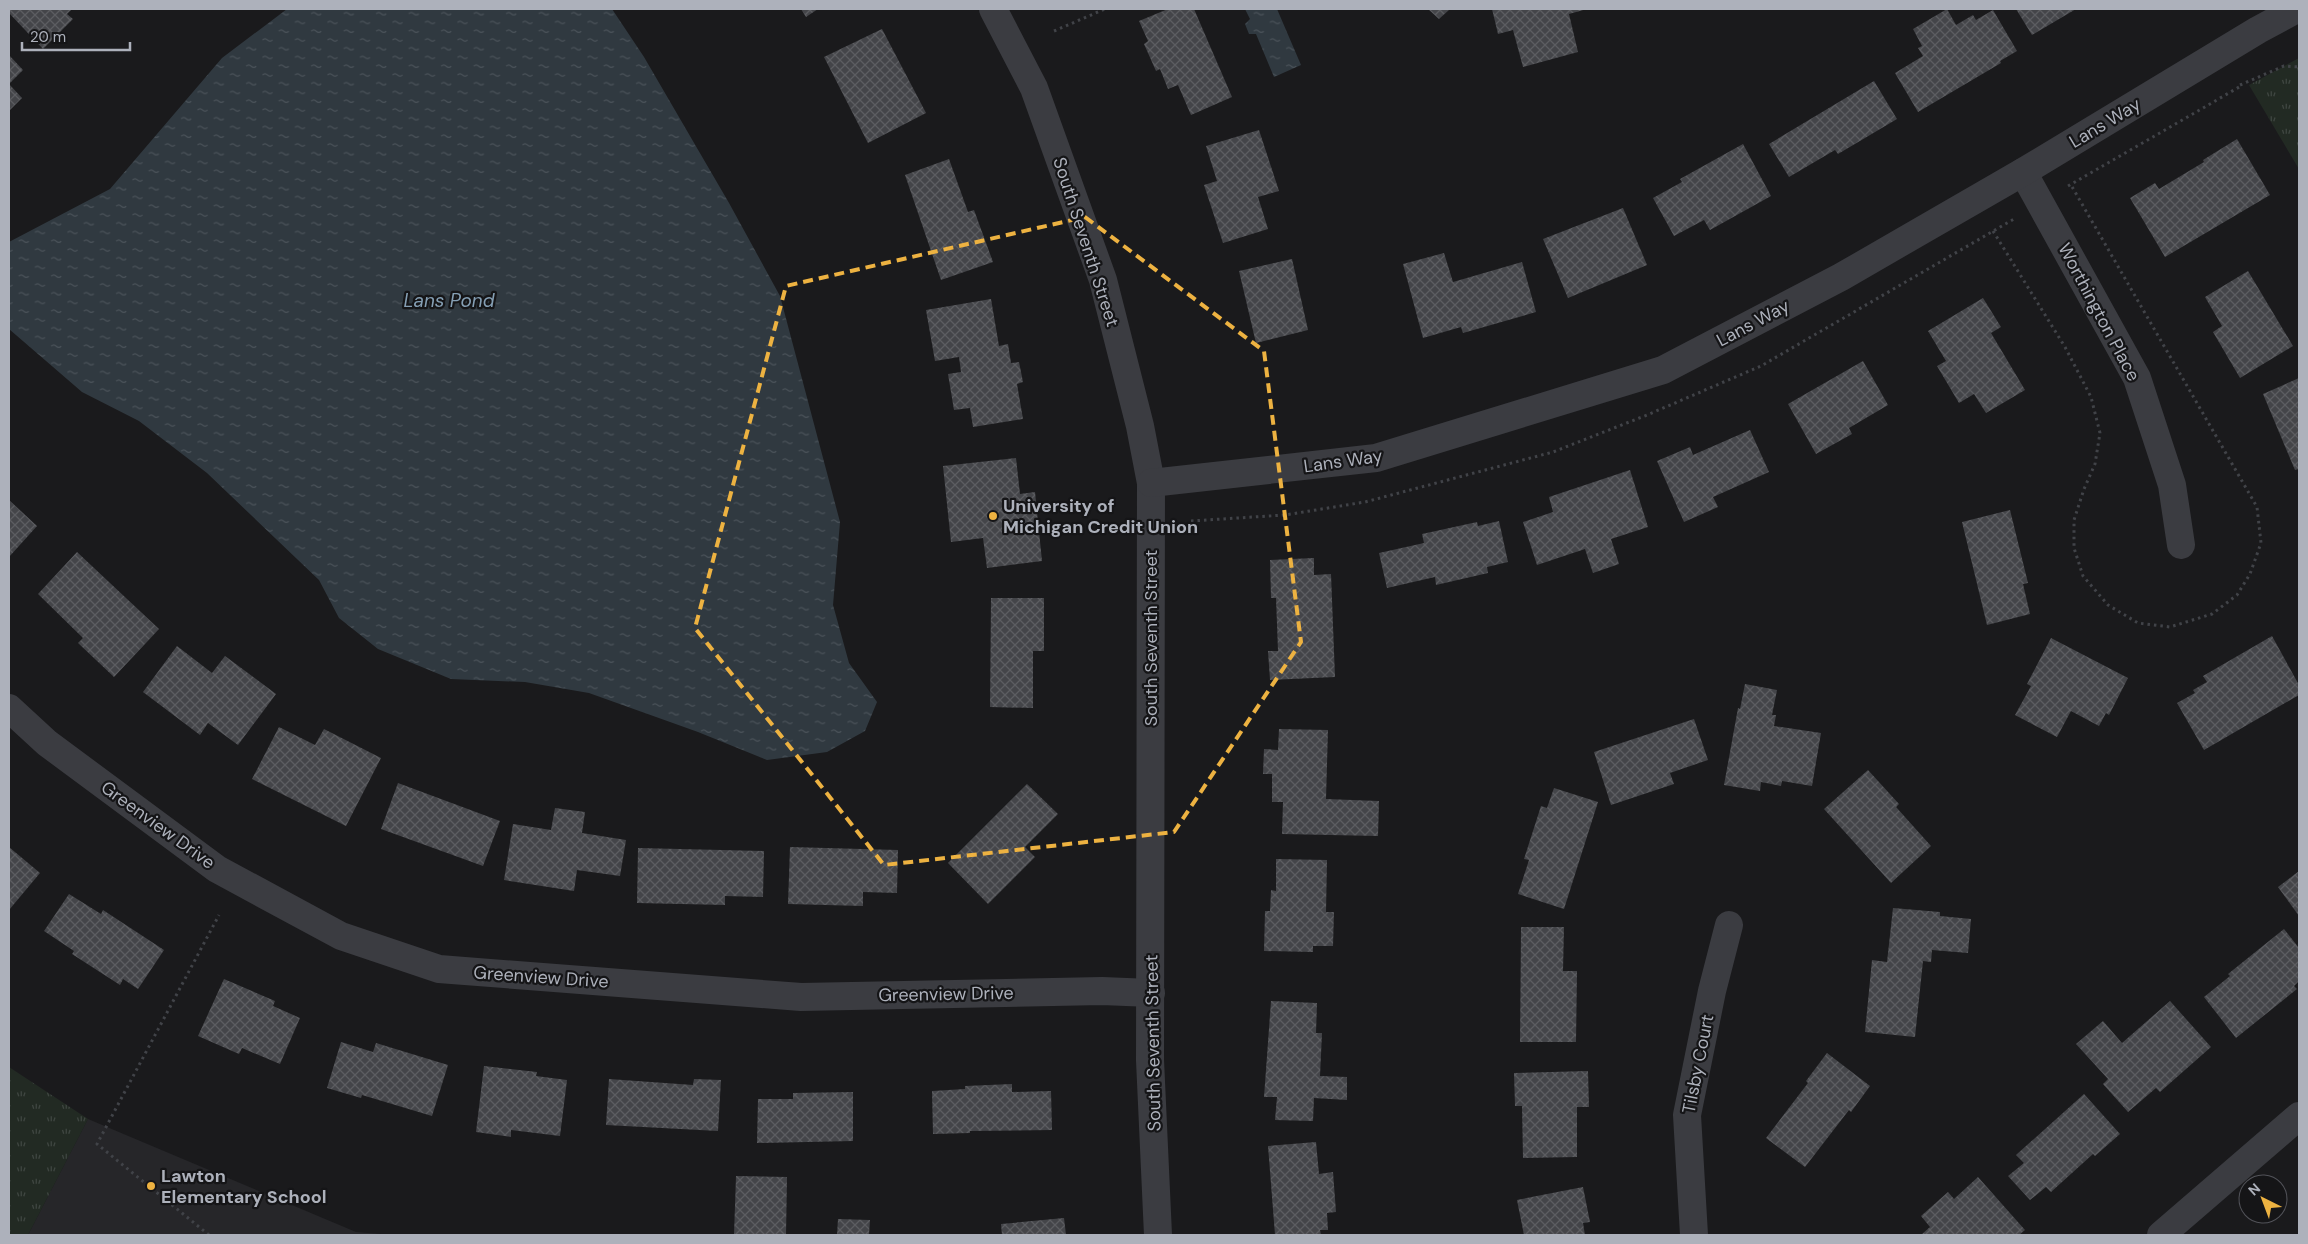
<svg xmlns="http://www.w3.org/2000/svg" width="2308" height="1244" font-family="'DM Sans',sans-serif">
<defs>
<pattern id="grass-tufts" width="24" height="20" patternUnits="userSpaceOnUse" patternTransform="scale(1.25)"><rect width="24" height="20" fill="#222a23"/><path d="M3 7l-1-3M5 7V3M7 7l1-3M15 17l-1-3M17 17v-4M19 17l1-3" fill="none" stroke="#3f4641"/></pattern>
<pattern id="water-ripples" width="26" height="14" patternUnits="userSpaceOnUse" patternTransform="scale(1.25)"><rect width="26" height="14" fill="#303940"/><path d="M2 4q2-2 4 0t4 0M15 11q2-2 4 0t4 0" fill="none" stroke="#4b535a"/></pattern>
<pattern id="building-cross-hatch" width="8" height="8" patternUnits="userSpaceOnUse" patternTransform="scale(1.25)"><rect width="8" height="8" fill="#444549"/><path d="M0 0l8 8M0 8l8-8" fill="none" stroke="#5c5d61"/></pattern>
</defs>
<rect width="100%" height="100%" fill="#1a1a1c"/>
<path fill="#262629" d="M88,1119L356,1232L393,1235H28Z"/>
<g fill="url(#grass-tufts)">
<path d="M2299,58V169L2249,85Z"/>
<path d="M9,1067L88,1119L28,1235H9Z"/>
</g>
<g fill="url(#water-ripples)">
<path d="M287,9H612L644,57L729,203L780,296L840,522L833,605L849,663L877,702L865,731L827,752L767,760L698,732L589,693L525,682L451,679L378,649L339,618L319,580L207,473L139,421L82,392L9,329V242L110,189L222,58Z"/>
<path d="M1245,9H1277L1301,65L1274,77L1256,34H1249L1245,24L1250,19Z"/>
</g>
<g fill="url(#building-cross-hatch)">
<path d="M9,9H72L67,14L73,19L43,49L9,13Z"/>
<path d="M801,9H818L806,17Z"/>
<path d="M1168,9H1194L1232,97L1191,115L1178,85L1168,89L1160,69L1156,71L1144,44L1148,41L1139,21Z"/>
<path d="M1428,9H1450L1439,19Z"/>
<path d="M1492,9H1587L1569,14L1578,52L1523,67L1513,30L1498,34Z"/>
<path d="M1947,9L1956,25L1973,15L1976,20L1993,10L2017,51L2000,61L2001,63L1918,112L1895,73L1923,56L1918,48L1922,46L1913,29Z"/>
<path d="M2016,9H2076L2032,35Z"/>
<path d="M882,29L926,113L868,143L824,57Z"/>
<path d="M9,55L23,70L9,84Z"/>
<path d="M1874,81L1897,119L1838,154L1835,150L1789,177L1769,144Z"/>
<path d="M9,84L22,98L9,111Z"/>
<path d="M1259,130L1279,191L1258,197L1268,229L1223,243L1204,185L1217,181L1206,146Z"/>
<path d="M2237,139L2270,195L2165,257L2130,198L2155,183L2159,189L2204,162L2203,160Z"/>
<path d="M1743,144L1771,196L1710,230L1704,220L1674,236L1653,198L1682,182L1680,179Z"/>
<path d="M949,159L968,212L974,210L993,262L941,280L905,175Z"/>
<path d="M1623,208L1647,265L1568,298L1543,239Z"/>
<path d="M1444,253L1453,282L1522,262L1536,312L1463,333L1461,327L1423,338L1403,264Z"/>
<path d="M1292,259L1308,330L1256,343L1239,271Z"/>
<path d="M2248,271L2293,346L2240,378L2213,332L2222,326L2205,297Z"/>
<path d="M1983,298L2001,327L1991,333L2025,390L1986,413L1974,394L1959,403L1937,366L1946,361L1928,331Z"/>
<path d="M991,299L999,346L1008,344L1011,363L1019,362L1023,382L1017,384L1023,419L973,427L970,408L954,410L948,374L961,372L959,357L935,361L926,310Z"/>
<path d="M1863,361L1888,405L1849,428L1852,434L1816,454L1788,404Z"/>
<path d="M2299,378V469L2295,470L2263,394Z"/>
<path d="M1750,430L1769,472L1713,497L1718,507L1684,522L1657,461L1690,447L1693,455Z"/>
<path d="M1016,458L1020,494L1035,492L1042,561L987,568L983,538L951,542L943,466Z"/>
<path d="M1630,470L1648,527L1611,539L1619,564L1593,573L1585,549L1537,565L1523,522L1553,512L1549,497Z"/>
<path d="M9,500L37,526L9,557Z"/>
<path d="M2010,510L2028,583L2023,584L2030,614L1987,625L1962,522Z"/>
<path d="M1499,521L1508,562L1487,567L1488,573L1436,585L1435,577L1387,588L1379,553L1424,543L1422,534L1477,522L1478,526Z"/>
<path d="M77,552L159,629L114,677L78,643L83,638L38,594Z"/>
<path d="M1314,558V575L1331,574L1335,677L1270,680L1268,651H1278L1276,598H1271L1270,560Z"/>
<path d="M991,598H1044V651H1033V708L990,707Z"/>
<path d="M2272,636L2299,685V695L2204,750L2177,703L2195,693L2193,690L2207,682L2203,676Z"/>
<path d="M2051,638L2128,678L2109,715L2106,713L2099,726L2071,711L2057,737L2015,715L2031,686L2027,684Z"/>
<path d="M177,646L212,673L225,656L276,694L238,745L208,723L200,735L143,692Z"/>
<path d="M1745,684L1777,690L1772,715H1776L1774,726L1821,733L1812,786L1782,781L1781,786L1761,782L1760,791L1724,785L1738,708L1740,709Z"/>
<path d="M1694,719L1708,760L1670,773L1674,784L1611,805L1594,752Z"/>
<path d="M279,727L315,745L324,729L381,758L346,826L252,779Z"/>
<path d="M1279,729L1328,730L1326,799L1379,801L1378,836L1282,834L1283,802H1272V774H1263L1264,749L1278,750Z"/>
<path d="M1868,770L1899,804L1896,807L1931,846L1891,883L1824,809Z"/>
<path d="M398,783L500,821L483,866L381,829Z"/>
<path d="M1027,784L1058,814L1025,847L1035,857L988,904L948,863Z"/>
<path d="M1554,788L1598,802L1564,909L1518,894L1529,860L1524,859L1541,806L1547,808Z"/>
<path d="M555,808L585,812L582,833L626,840L620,876L577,870L574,891L504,880L513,824L551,830Z"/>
<path d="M9,847L40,873L9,910Z"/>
<path d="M790,847L898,850L897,893L863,892V906L788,904Z"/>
<path d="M638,848L764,851L763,897L725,896V905L637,903Z"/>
<path d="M1276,859L1327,860L1326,912H1334L1333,946H1313V952L1264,951L1265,911H1270L1271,890L1276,891Z"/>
<path d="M2299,871V916L2278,887Z"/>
<path d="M69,894L101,914L103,910L164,950L138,989L123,979L120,985L72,954L74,951L44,931Z"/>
<path d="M1893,908L1940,912V916L1971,919L1968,953L1932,950L1931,962L1923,961L1915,1037L1865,1032L1872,960L1887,962Z"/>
<path d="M1521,927H1564L1563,971H1577L1576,1042H1520Z"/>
<path d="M2284,929L2299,948V981L2294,986L2297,989L2236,1038L2204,997L2230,976L2228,974Z"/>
<path d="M224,979L275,1001L273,1006L300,1018L280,1064L242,1048L239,1054L198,1036Z"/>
<path d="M1271,1001L1317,1003L1316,1033H1322L1320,1076L1347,1077V1100L1314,1098L1313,1121L1275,1120L1277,1097H1264Z"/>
<path d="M2170,1001L2211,1047L2160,1092L2156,1088L2128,1112L2103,1084L2108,1079L2076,1044L2103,1021L2122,1043Z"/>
<path d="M341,1042L373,1052L376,1043L448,1065L432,1116L362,1095L361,1098L327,1088Z"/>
<path d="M1827,1053L1870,1086L1851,1112L1849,1110L1805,1167L1766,1138L1808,1083L1806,1081Z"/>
<path d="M484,1066L537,1072L536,1076L567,1080L560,1136L511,1130V1137L476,1132Z"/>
<path d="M1588,1071L1589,1107H1577V1157L1523,1158L1522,1106H1515L1514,1073Z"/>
<path d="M609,1079L693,1085L694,1079L721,1080L718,1131L606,1125Z"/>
<path d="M1012,1084V1092L1051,1091L1052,1130L970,1131V1133L933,1134L932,1091L965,1089V1086Z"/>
<path d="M853,1092V1141L757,1143L758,1099H793V1093Z"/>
<path d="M2084,1094L2120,1134L2095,1156L2093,1154L2051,1192L2046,1187L2030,1200L2008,1176L2024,1163L2016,1155Z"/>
<path d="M1316,1142L1319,1174L1333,1172L1336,1212L1327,1213L1328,1230H1320L1321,1235H1275L1268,1146Z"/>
<path d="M736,1176L787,1177L786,1235H734Z"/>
<path d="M1978,1177L2025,1230L2019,1235H1921L1930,1227L1921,1216L1948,1192L1954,1199Z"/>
<path d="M1583,1187L1590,1222L1583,1223L1585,1235H1524L1517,1200Z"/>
<path d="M1064,1218L1066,1235H1002L1001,1224Z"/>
<path d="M838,1219L870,1220L869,1235H837Z"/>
</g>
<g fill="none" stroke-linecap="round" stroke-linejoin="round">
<g stroke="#414348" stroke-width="3" stroke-dasharray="2.5 4" stroke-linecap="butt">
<path d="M1054,31L1105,9"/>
<path d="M2240,85L2284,66L2299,67"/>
<path d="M2068,186L2241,86"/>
<path d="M1993,231L2065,347L2091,397L2100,433L2095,464L2084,489L2074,520V548L2083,576L2108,605L2138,623L2170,627L2212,614L2237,595L2250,574L2261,543L2257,507L2071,185"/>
<path d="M1191,521L1285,515L1365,502L1553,452L1647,415L1761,366L2014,219"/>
<path d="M209,1235L97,1144L219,915"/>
</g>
<g stroke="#3b3c41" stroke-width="28">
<path d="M993,9L1034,88L1103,280L1140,426L1151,483L1150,1060L1158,1235"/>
<path d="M2023,172L2137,378L2172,485L2181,545"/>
<path d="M1151,483L1376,458L1663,370L1841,277L2023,172L2258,30L2297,9"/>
<path d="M9,708L47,743L217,869L341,936L439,969L801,997L1102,991L1151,993"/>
<path d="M1694,1235L1687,1115L1712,991L1729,925"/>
<path d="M2161,1235L2299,1116"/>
</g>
</g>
<path fill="none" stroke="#edb241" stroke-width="4" stroke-dasharray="10 6" stroke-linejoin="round" d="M1085,217L1264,351L1301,642L1174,832L884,865L695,628L786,286Z"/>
<g fill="#edb241" stroke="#151517" stroke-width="2">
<circle cx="993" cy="516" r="5"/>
<circle cx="151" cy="1186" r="5"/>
</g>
<g text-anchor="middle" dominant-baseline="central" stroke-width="4.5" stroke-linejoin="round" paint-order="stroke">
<g font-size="18" fill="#adb1bb" stroke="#151517">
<text transform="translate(2105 123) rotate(-31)">Lans Way</text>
<text transform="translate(1086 242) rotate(72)">South Seventh Street</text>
<text transform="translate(2099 312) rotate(62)">Worthington Place</text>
<text transform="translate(1753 323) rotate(-28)">Lans Way</text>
<text transform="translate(1343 461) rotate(-8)">Lans Way</text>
<text transform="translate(1151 638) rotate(-90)">South Seventh Street</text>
<text transform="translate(158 825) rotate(36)">Greenview Drive</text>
<text transform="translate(541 977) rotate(4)">Greenview Drive</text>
<text transform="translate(946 994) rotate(-1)">Greenview Drive</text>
<text transform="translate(1153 1043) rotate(-91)">South Seventh Street</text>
<text transform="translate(1698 1064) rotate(-79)">Tilsby Court</text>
</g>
<g font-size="18" font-weight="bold" fill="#adb1bb" stroke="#151517" text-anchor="start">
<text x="1003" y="506">University of<tspan x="1003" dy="21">Michigan Credit Union</tspan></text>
<text x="161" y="1176">Lawton<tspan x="161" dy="21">Elementary School</tspan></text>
</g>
<g font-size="19" font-style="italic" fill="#859fb4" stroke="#151517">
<text x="449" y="300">Lans Pond</text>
</g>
</g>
<rect width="2308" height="1244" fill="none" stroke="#adb1bb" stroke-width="20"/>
<g transform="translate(2263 1199) rotate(318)"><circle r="24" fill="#151517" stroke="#525359"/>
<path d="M0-4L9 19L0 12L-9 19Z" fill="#edb241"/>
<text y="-8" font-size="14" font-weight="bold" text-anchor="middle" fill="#adb1bb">N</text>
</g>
<path d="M22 42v8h108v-8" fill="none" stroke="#adb1bb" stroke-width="2.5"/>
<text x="30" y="42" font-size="15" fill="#adb1bb" stroke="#151517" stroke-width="4" paint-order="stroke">20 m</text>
</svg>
